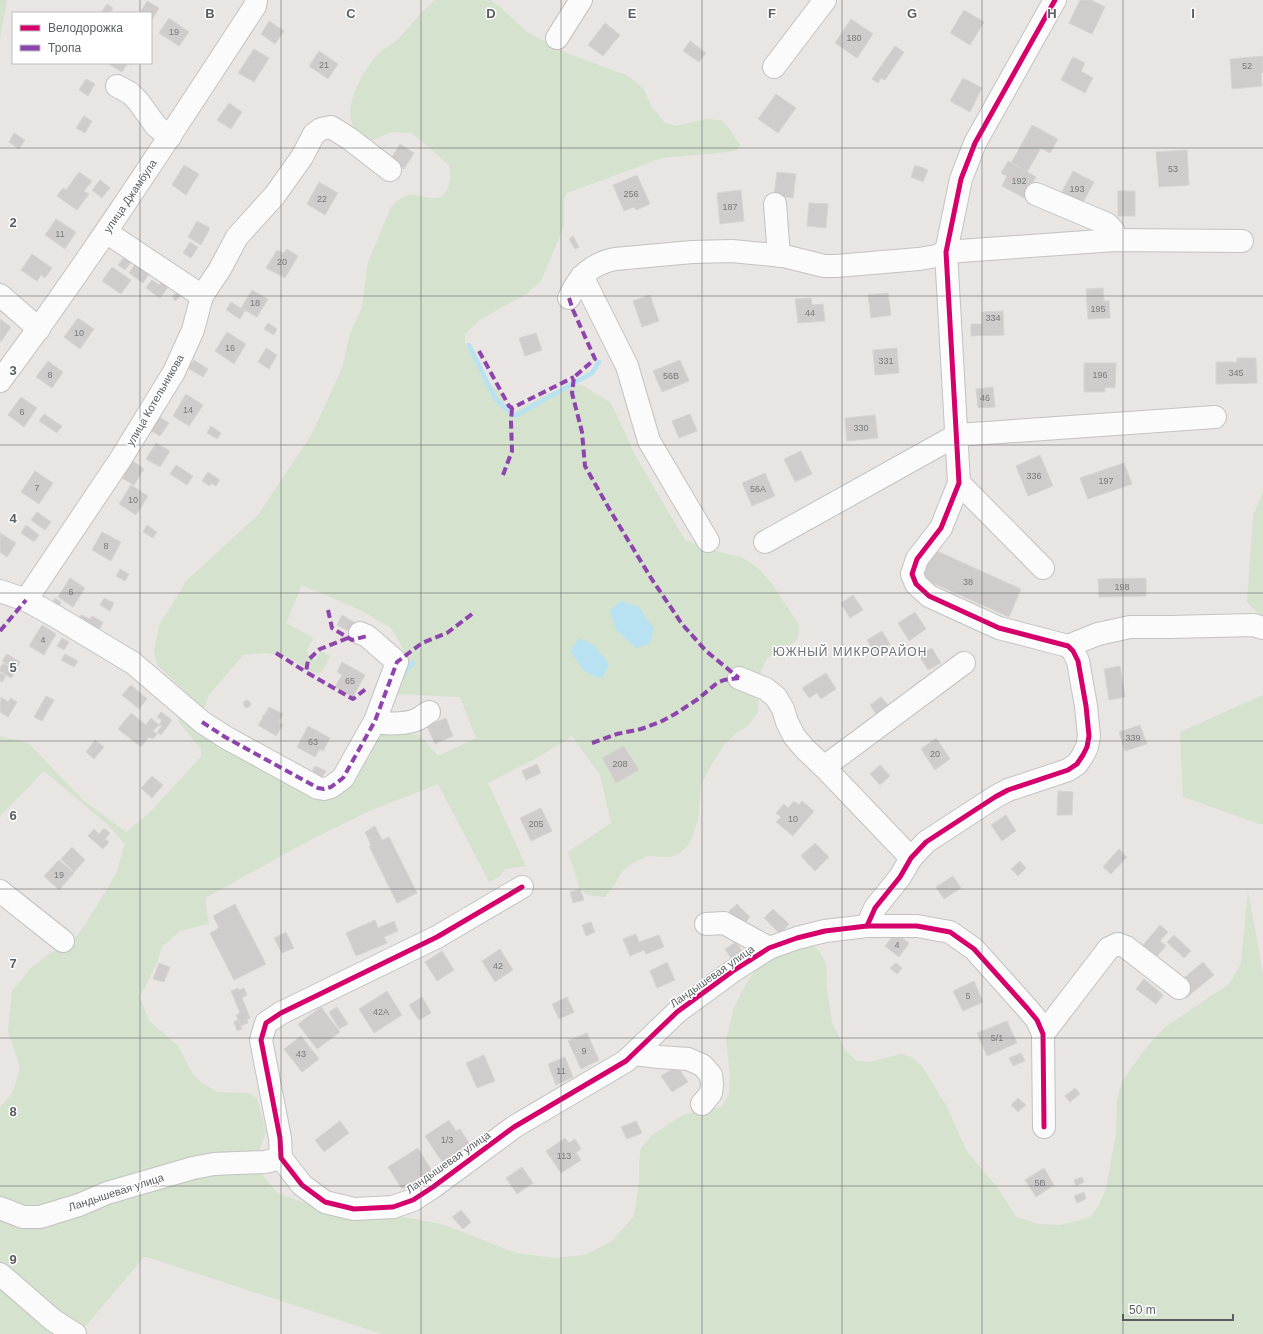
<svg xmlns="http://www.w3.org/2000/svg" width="1263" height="1334" font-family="Helvetica,sans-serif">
<rect width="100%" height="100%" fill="#e8e5e2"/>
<g fill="#d4e2ce" fill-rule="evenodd">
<path d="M0,0H7L0,39Z"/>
<path d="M435,0H491L499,6L527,32L538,38L553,45L564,52L626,75L643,88L652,107L665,123L676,126L707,119L721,120L728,127L740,145L737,150L729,152L662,158L567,193L564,198V226L541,281L526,294L481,319L465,334V344L478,363L488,384L499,391L510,414L549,393L580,384L611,403L636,457L685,540L704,548L741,557L758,568L772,584L799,625L798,639L783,650L767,658L760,674L758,712L748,726L736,733L724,745L710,767L701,784L698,820L690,843L680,853L671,857L648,856L633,863L622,871L615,884L605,897L587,895L580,889L568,852L611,823L600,775L572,736L537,758L488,783L526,866L505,869L500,876L489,882L438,784L367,812L312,839L205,898L209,924L180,931L162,947L157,963L140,997L149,1021L178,1046L192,1073L202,1083L217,1092L248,1093L257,1099L266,1131L257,1158L258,1167L263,1176L277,1193L313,1206L380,1217H404L445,1225L516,1253L554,1258L585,1255L612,1241L634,1216L639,1182V1163L641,1148L652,1135L683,1115L721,1107L729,1095L730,1075L726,1039L734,1008L745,985L757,968L778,952L813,946L819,951L826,964L827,988L832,1022L844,1048L856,1061L871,1062L901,1054L911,1057L922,1066L947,1107L967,1152L998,1188L1016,1217L1039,1224L1060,1225L1089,1218L1098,1207L1106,1189L1116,1134L1117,1100L1122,1081L1145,1049L1164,1028L1229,984L1241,963L1248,891L1263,974V1334H382L147,1257H144L83,1329L82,1334H0V1107L13,1092L20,1067L8,1031L12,991L30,969L49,954L75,938L85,925L116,874L125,844L108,825L44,771L2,814L0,818V736L28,743L84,801L126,832L148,814L201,757V749L178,721L187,693L157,665L154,651L159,626L187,580L258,515L312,434L342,368L350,334L362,307L368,262L391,207C395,203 400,198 406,196C418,191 438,206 446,192C451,183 451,174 449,165L412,133L391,132L373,140C368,138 360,136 357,132C339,112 362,74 375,57C382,49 394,44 401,36C413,23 422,11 435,0ZM302,585L358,609L390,627L399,641L407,657L405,670L394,694L460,697L476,738L438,756L420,735L380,731L321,791L199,721L209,695L243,655L263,653L286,656L317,674C324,672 327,662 330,656L321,651L316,660C303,652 306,651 313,638L286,623Z"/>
<path d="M1263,492V618L1247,602L1253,516Z"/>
<path d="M1263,695V825L1183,797L1180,732Z"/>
</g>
<g fill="#b8e2f1">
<path d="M620,601L639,607L654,629L649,644L636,648L616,630L610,611Z"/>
<path d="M579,638L595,646L609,664L602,679L585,672L570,651Z"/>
</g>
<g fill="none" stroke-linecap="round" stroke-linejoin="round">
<g stroke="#b8e2f1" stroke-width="4.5">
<path d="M469,345L496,400L515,416L592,373L599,362"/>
<path d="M402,675L413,663"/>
</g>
</g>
<g fill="#cfcccb" stroke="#d7d4d2">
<path d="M1080,0H1091L1105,7L1092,34L1069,23Z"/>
<path d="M147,1L159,8L152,20L151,13H140Z"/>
<path d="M107,4L113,8L110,13H101Z"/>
<path d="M964,10L984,22L970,45L950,33Z"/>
<path d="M169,18L189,32L179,46L159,33Z"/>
<path d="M851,19L873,34L857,58L835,43Z"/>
<path d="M269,21L284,31L275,44L261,34Z"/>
<path d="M605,23L620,35L603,56L588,45Z"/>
<path d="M690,41L706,53L699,62L683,51Z"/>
<path d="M895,46L904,52L885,80L881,78L878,83L872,79Z"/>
<path d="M254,49L269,58L254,82L238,73Z"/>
<path d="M319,51L338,64L328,79L309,66Z"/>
<path d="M1263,56V73H1261L1262,86L1232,89L1230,59Z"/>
<path d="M1073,57L1085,63L1081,71L1093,78L1085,93L1061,80Z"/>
<path d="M111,63H133L131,65L128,63L122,72L110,65Z"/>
<path d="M963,78L982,88L970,112L950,101Z"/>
<path d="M86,79L95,84L88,96L79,90Z"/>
<path d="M776,94L796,108L778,133L758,119Z"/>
<path d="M229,103L242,112L231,129L217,120Z"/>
<path d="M84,116L92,121L85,133L76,128Z"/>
<path d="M1032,125L1058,139L1050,153L1041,148L1027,172L1011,163Z"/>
<path d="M14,133L25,140L19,149L9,142Z"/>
<path d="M400,144L414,153L404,169L390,160Z"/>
<path d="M1187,150L1189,185L1159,187L1156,152Z"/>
<path d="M1008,161L1036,177L1024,198L1002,186L1007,176L1001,173Z"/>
<path d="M184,165L199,174L186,195L172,185Z"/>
<path d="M915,165L928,170L923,182L911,177Z"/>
<path d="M1073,171L1094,182L1081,206L1060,195Z"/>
<path d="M79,172L92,181L84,191L89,194L77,210L57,196L63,188L66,190Z"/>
<path d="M777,172L796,174L793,198L774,195Z"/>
<path d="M637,175L650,204L636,210L634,207L624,211L613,185Z"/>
<path d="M100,180L110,188L102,198L92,190Z"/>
<path d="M319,182L338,193L325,215L307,204Z"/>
<path d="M741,190L744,221L720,224L717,193Z"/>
<rect x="1118" y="191" width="17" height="25"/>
<path d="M809,203L828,204L826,228L807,226Z"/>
<path d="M56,219L76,232L65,249L45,235Z"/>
<path d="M197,221L210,228L201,245L188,237Z"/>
<path d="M573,236L579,247L575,249L569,239Z"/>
<path d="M190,242L198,247L191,258L183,253Z"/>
<path d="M287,249L298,256L285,278L266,268L277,250L284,253Z"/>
<path d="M32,254L52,268L45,278L41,275L37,281L21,270Z"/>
<path d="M125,256L132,261L125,270L118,265Z"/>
<path d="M135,264L149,274L143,283L129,273Z"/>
<path d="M112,267L131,280L121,294L102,281Z"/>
<path d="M152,280L159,285L162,281L169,286L160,298L146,288Z"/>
<path d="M1103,288L1104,301H1109L1110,318L1088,319L1086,289Z"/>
<path d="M252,290L268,299L257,317L241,308Z"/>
<path d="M178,292L181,296L175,301L172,296Z"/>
<path d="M888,293L891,315L871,318L868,295Z"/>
<path d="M650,295L659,321L642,327L633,301Z"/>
<path d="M811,298L812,305L823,304L825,321L798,323L795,299Z"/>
<path d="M231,302L245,311L240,319L226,310Z"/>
<path d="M1003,311L1004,335L971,336V324H982V312Z"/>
<path d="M78,318L94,329L80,349L64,337Z"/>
<path d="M0,319L11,327L0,343Z"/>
<path d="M268,323L277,329L274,335L264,329Z"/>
<path d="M227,332L246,344L234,364L215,351Z"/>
<path d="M536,333L542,350L525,356L519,338Z"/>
<path d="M266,348L277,355L269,369L258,362Z"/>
<path d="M897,348L899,373L875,375L873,350Z"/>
<path d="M1237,358H1256L1257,383L1216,384V362H1237Z"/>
<path d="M194,360L208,369L203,377L188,368Z"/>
<path d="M680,360L689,381L662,392L653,371Z"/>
<path d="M48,361L63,372L52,388L36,377Z"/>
<path d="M1084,363H1116L1115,388L1105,387V392H1084Z"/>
<path d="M993,387L995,407L978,408L976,389Z"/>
<path d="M186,394L203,405L189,426L173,416Z"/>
<path d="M21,397L37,408L24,427L8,415Z"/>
<path d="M44,414L62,426L57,433L39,421Z"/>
<path d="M690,414L697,431L679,438L672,421Z"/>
<path d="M157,415L169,423L160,436L148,429Z"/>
<path d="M875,415L878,438L847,441L845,418Z"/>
<path d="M211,426L221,433L217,439L207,433Z"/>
<path d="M156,443L170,451L160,467L146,459Z"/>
<path d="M801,451L812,474L795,482L784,459Z"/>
<path d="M1040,455L1053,486L1028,496L1016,466Z"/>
<path d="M133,461L144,469L134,485L122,478Z"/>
<path d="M1124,463L1132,484L1088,499L1080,478Z"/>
<path d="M176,465L193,476L187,485L170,474Z"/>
<path d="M35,471L53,483L39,504L21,492Z"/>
<path d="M208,472L220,480L216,486L211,483L210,486L202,481Z"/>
<path d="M765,473L775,496L752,506L742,483Z"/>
<path d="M131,485L148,496L136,515L119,504Z"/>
<path d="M37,512L51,522L45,530L31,520Z"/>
<path d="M26,525L39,535L34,542L21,533Z"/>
<path d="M147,525L157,532L153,538L143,532Z"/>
<path d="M102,532L121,542L111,561L92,550Z"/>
<path d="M0,533L16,543L7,557L0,552Z"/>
<path d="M928,547L1021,589L1009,617L915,575Z"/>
<path d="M120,569L129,574L125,581L116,576Z"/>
<path d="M70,578L85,588L73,607L58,597Z"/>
<path d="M1146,578V596L1099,597L1098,579Z"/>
<path d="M853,595L863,610L850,618L841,603Z"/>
<path d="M55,598L61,602L58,608L52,605Z"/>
<path d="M104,598L114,603L110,611L100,605Z"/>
<path d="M915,612L926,629L909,641L898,623Z"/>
<path d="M81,615L90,619L92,616L103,622L98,632L78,623Z"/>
<path d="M342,615L359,625L354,634L337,625Z"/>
<path d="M42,625L56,634L44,655L29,646Z"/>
<path d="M882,631L890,644L875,653L867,640Z"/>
<path d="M62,638L69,642L64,650L57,646Z"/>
<path d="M932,648L941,663L928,670L919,655Z"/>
<path d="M7,654L20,662L16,670L2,661Z"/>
<path d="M65,654L78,661L74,667L61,660Z"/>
<path d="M342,662L365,675L353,697L335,687L342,675L337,672Z"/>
<path d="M3,663L16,671L11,678L0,671V668Z"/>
<path d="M1120,666L1125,697L1109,700L1104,669Z"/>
<path d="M0,673L6,676L2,682L0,681Z"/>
<path d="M826,673L836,689L821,699L817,693L809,698L802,688Z"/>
<path d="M131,685L147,699L139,709L122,695Z"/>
<path d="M46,696L54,700L42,721L34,717Z"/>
<path d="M1,697L8,702L11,698L17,702L8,717L0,712Z"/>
<path d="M881,697L888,705L876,714L870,705Z"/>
<circle cx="247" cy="704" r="3.5"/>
<path d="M269,707L283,714L279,722L283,725L276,736L258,725L263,718L262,716L265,714Z"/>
<path d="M161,712L172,720L161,735L157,732L162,726L159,725L162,720L157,717Z"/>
<path d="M131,713L146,725L151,718L159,725L153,731L157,734L153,739L149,737L141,747L118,729Z"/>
<path d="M446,718L453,736L435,744L427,726Z"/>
<path d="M1140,725L1147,744L1125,751L1119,732Z"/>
<path d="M308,726L330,738L323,751L320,749L315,757L297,747Z"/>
<path d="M936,738L950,759L935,770L921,749Z"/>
<path d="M95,740L104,747L94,759L86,752Z"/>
<path d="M624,746L639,770L616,783L602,758Z"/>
<path d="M537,764L541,773L526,780L522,771Z"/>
<path d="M880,765L890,776L880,785L870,774Z"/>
<path d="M315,766L326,771L322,777H315L310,776Z"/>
<path d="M152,776L163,785L152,798L141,788Z"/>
<path d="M1058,791L1073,792L1072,815H1057Z"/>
<path d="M794,801L799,805L802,801L814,811L793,836L776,822L781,817L776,813L784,804L788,808Z"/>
<path d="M541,808L552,831L531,841L520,818Z"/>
<path d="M1006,815L1016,831L1002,841L991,825Z"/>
<path d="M375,826L382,840L389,837L417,893L397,903L369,846L371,845L365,832Z"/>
<path d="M104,828L110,833L105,839L109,842L103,849L88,836L94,829L99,834Z"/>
<path d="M815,843L829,857L815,871L801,856Z"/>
<path d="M72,847L85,860L74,872L61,859Z"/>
<path d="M1119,849L1127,857L1111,874L1103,867Z"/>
<path d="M59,860L74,873L59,890L44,876Z"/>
<path d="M1020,861L1026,868L1018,876L1011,869Z"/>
<path d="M953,876L961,888L944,899L936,887Z"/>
<path d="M580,889L584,900L573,903L570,892Z"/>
<path d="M235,904L266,964L234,980L210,933L219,928L213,916Z"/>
<path d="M737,904L750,917L743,925L729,911Z"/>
<path d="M773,909L789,924L780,934L764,918Z"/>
<path d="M375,920L378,928L394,921L398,931L384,937L387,943L356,956L346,933Z"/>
<path d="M591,922L595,932L586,936L582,925Z"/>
<path d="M1160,925L1168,932L1160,941L1166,946L1157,956L1143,945Z"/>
<path d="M286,932L294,948L282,953L274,938Z"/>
<path d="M895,933L909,943L899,957L885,946Z"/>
<path d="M636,934L639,942L659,935L664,947L646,954L644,950L630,956L623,939Z"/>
<path d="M1174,935L1191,951L1184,958L1167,942Z"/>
<path d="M736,942L744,954L733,961L725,949Z"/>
<path d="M500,949L513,970L495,982L482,961Z"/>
<path d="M442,951L454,970L437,981L425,962Z"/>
<path d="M667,962L675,980L657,988L650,971Z"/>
<path d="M1203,962L1214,975L1186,998L1181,993L1178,983Z"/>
<path d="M159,963L170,967L164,982L153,979Z"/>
<path d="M896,963L902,968L897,974L890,968Z"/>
<path d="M1144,979L1163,995L1156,1004L1136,989Z"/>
<path d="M974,981L983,1002L963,1011L953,991Z"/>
<path d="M238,988L239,990L244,988L247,995L242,998L250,1018L247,1019L248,1023L241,1026L236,1015L240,1013L231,991Z"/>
<path d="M387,991L402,1015L374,1033L359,1009Z"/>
<path d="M422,997L431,1013L419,1020L409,1005Z"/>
<path d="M567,997L574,1012L559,1019L552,1004Z"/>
<path d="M321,1007L340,1032L317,1049L298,1024Z"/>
<path d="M337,1007L348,1024L339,1029L329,1012Z"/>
<path d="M238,1020L242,1029L237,1031L234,1022Z"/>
<path d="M1007,1021L1017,1043L987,1056L977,1033Z"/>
<path d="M587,1033L599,1060L581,1069L568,1041Z"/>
<path d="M301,1036L319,1059L302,1072L284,1049Z"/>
<path d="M1021,1053L1025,1061L1013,1066L1009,1058Z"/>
<path d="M484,1055L495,1081L477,1088L466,1063Z"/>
<path d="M565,1057L573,1077L556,1085L548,1064Z"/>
<path d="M677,1066L688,1082L672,1092L661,1076Z"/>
<path d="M1075,1088L1080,1094L1070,1102L1065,1096Z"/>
<path d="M1018,1098L1026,1105L1018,1112L1011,1105Z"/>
<path d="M449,1120L456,1131L460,1129L469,1143L461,1149L466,1156L452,1165L447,1159L442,1162L425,1136Z"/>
<path d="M340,1121L349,1133L324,1152L315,1140Z"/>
<path d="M636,1121L642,1133L627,1139L621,1127Z"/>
<path d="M565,1138L569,1143L575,1139L581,1149L576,1153L581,1160L561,1173L546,1151Z"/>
<path d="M418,1148L432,1171L402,1189L388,1167Z"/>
<path d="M522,1167L533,1183L517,1194L506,1178Z"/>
<path d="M1044,1168L1054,1185L1036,1197L1025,1180Z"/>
<path d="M1082,1177L1084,1182L1076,1186L1074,1180Z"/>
<path d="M1084,1192L1086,1199L1077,1203L1074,1196Z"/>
<path d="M461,1210L471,1222L463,1229L452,1217Z"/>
</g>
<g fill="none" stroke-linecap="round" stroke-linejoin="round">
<defs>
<g id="minor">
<path d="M557,38L581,0"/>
<path d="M774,67L825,0"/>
<path d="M117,86L130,93L138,101L156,126L170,137"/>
<path d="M1036,194L1107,224L1113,230L1115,240"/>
<path d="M775,204L779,256"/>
<path d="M106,232L202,296"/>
<path d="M582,276L627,366L649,441L708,541"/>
<path d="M0,295L39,329"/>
<path d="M569,298C579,276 591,264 615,259L692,252L732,251L784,256L824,266H836L919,259L936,256L946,252L1115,240L1242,241"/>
<path d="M0,381C90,260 172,133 255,6L256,0"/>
<path d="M959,483L1043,568"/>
<path d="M765,542L957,435L1215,417"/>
<path d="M0,591L26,600L55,616L133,663L202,722L225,737L318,788L324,789L331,787L343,778L375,721L397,662L367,636L360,633"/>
<path d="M26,600L120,460L174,372L193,330L202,296L220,269L237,237L275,195L302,157L314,134L321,129L331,127L350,139L390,170"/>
<path d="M1068,646L1098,634L1130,627H1170L1254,625L1263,628"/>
<path d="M739,678L766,689L776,697L783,709L787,722L794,736L804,748L824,767L911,858"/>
<path d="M375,721C385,725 408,724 418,719C422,717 425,714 429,712"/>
<path d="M824,767L964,663"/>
<path d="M0,891L63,941"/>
<path d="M706,924L724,923L769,948"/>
<path d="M867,926L875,908L900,877L911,858L926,842L995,797L1008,790L1068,770L1077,764L1083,755L1087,747L1089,736L1086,706L1078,661L1073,651L1068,646L999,628L929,596L916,584L912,574L917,559L941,528L959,483L946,252L961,179L975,143L1055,0"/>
<path d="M1043,1034L1109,948L1118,944L1126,947L1179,988"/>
<path d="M634,1054L659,1057L688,1059L702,1065L711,1075L712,1085L711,1093L702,1104"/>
<path d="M281,1158L302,1185L325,1202L354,1209L393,1207L413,1200L433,1187L514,1127L626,1061L677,1012L733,971L769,948L797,938L825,931L867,926H917L950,932L974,949L1027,1008L1037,1020L1043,1034L1044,1127"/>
<path d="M281,1158L280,1138L261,1040L266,1023L281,1013L437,937L522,887"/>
<path d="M0,1208L23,1217H40L79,1205L107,1193L193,1168L214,1164L265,1162L281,1158"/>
<path d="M0,1274L53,1320L75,1334"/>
</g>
</defs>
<use href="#minor" stroke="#c2c3c2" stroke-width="24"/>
<use href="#minor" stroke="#fcfbfb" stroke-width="22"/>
<g stroke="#8e44ad" stroke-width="4" stroke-dasharray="8 4" stroke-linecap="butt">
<path d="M569,298L573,310L595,359L574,377L572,393L582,432L585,466L611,512L651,578L682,624L706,651L739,678"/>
<path d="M479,351L509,406L512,408L574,377"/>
<path d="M503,475L512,451L511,422L512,408"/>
<path d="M328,610L332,628L352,640L367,636"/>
<path d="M0,631L26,600"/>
<path d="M348,638L320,649L308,660L306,672L353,699L367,688"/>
<path d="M276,653L306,672"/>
<path d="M202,722L225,737L318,788L324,789L331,787L343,778L375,721L397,662L422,643L447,633L472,614"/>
<path d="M592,743L617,734L641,729L660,722L675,714L698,699L717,683L724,680L739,678"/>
</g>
<defs>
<g id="cycleway">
<path d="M522,887L437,937L281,1013L266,1023L261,1040L280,1138L281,1158L302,1185L325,1202L354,1209L393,1207L413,1200L433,1187L514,1127L626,1061L677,1012L733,971L769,948L797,938L825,931L867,926H917L950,932L974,949L1027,1008L1037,1020L1043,1034L1044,1127"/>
<path d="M867,926L875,908L900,877L911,858L926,842L995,797L1008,790L1068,770L1077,764L1083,755L1087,747L1089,736L1086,706L1078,661L1073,651L1068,646L999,628L929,596L916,584L912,574L917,559L941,528L959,483L946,252L961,179L975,143L1055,0"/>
</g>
</defs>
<use href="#cycleway" stroke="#fff" stroke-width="8"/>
<use href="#cycleway" stroke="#d6006c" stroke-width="5"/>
</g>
<path fill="none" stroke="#595d60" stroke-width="1" stroke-opacity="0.55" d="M140,0V13M281,0V1334M421,0V1334M561,0V1334M702,0V1334M842,0V1334M982,0V1334M1123,0V1334M140,63V1334M0,148H1263M0,296H1263M0,445H1263M0,593H1263M0,741H1263M0,889H1263M0,1038H1263M0,1186H1263"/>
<g text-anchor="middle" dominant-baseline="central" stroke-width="3" stroke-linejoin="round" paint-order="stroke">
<g font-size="9" fill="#787a7c">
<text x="174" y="32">19</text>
<text x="854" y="38">180</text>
<text x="324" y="65">21</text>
<text x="1247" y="66">52</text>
<text x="1173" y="169">53</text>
<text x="1019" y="181">192</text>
<text x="1077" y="189">193</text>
<text x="631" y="194">256</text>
<text x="322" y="199">22</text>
<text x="730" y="207">187</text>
<text x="60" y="234">11</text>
<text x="282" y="262">20</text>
<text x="255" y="303">18</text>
<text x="1098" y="309">195</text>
<text x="810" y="313">44</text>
<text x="993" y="318">334</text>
<text x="79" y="333">10</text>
<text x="230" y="348">16</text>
<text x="886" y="361">331</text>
<text x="1236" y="373">345</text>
<text x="50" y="375">8</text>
<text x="1100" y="375">196</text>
<text x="671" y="376">56В</text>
<text x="985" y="398">46</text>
<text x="188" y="410">14</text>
<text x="22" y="412">6</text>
<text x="861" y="428">330</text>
<text x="1034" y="476">336</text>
<text x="1106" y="481">197</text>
<text x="37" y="488">7</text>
<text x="758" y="489">56А</text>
<text x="133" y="500">10</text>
<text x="106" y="546">8</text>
<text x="968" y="582">38</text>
<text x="1122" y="587">198</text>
<text x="71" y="592">6</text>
<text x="43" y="640">4</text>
<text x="350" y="681">65</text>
<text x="1133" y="738">339</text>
<text x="313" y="742">63</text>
<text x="935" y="754">20</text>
<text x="620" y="764">208</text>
<text x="793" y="819">10</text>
<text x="536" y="824">205</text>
<text x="59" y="875">19</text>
<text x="897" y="945">4</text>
<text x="498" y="966">42</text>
<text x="968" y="996">5</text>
<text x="381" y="1012">42А</text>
<text x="997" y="1038">5/1</text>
<text x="584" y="1051">9</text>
<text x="301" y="1054">43</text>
<text x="561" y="1071">11</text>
<text x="447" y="1140">1/3</text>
<text x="564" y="1156">113</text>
<text x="1040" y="1183">5В</text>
</g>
<g font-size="11" fill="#595d60" stroke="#fff">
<text transform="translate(130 196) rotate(-56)">улица Джамбула</text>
<text transform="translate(155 400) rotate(-60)">улица Котельникова</text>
<text transform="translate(712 976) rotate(-35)">Ландышевая улица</text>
<text transform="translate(448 1162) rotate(-35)">Ландышевая улица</text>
<text transform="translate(116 1192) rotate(-18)">Ландышевая улица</text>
</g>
<g font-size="12" letter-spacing="1" fill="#6a6f72" stroke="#fff">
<text x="850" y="652">ЮЖНЫЙ МИКРОРАЙОН</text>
</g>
</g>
<g font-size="13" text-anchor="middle" font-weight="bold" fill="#595d60" stroke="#fff" stroke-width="3" stroke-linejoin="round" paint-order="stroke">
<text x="210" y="18">B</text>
<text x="351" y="18">C</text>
<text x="491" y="18">D</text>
<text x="632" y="18">E</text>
<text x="772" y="18">F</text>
<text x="912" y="18">G</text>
<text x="1052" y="18">H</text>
<text x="1193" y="18">I</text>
<text x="13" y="227">2</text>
<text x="13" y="375">3</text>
<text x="13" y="523">4</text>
<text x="13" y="672">5</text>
<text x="13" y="820">6</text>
<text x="13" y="968">7</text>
<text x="13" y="1116">8</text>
<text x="13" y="1264">9</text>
</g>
<rect x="12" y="12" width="140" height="52" fill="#ffffff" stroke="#bdbebf"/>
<rect x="20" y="25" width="20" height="6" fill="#d6006c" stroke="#bdbebf"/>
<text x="48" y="32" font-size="12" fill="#595d60">Велодорожка</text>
<rect x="20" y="45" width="20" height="6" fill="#8e44ad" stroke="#bdbebf"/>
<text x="48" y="52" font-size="12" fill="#595d60">Тропа</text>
<path d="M1123 1314v6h110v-6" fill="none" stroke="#595d60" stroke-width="2"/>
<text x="1129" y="1314" font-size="12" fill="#595d60" stroke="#ffffff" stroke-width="3" paint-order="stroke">50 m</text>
</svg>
